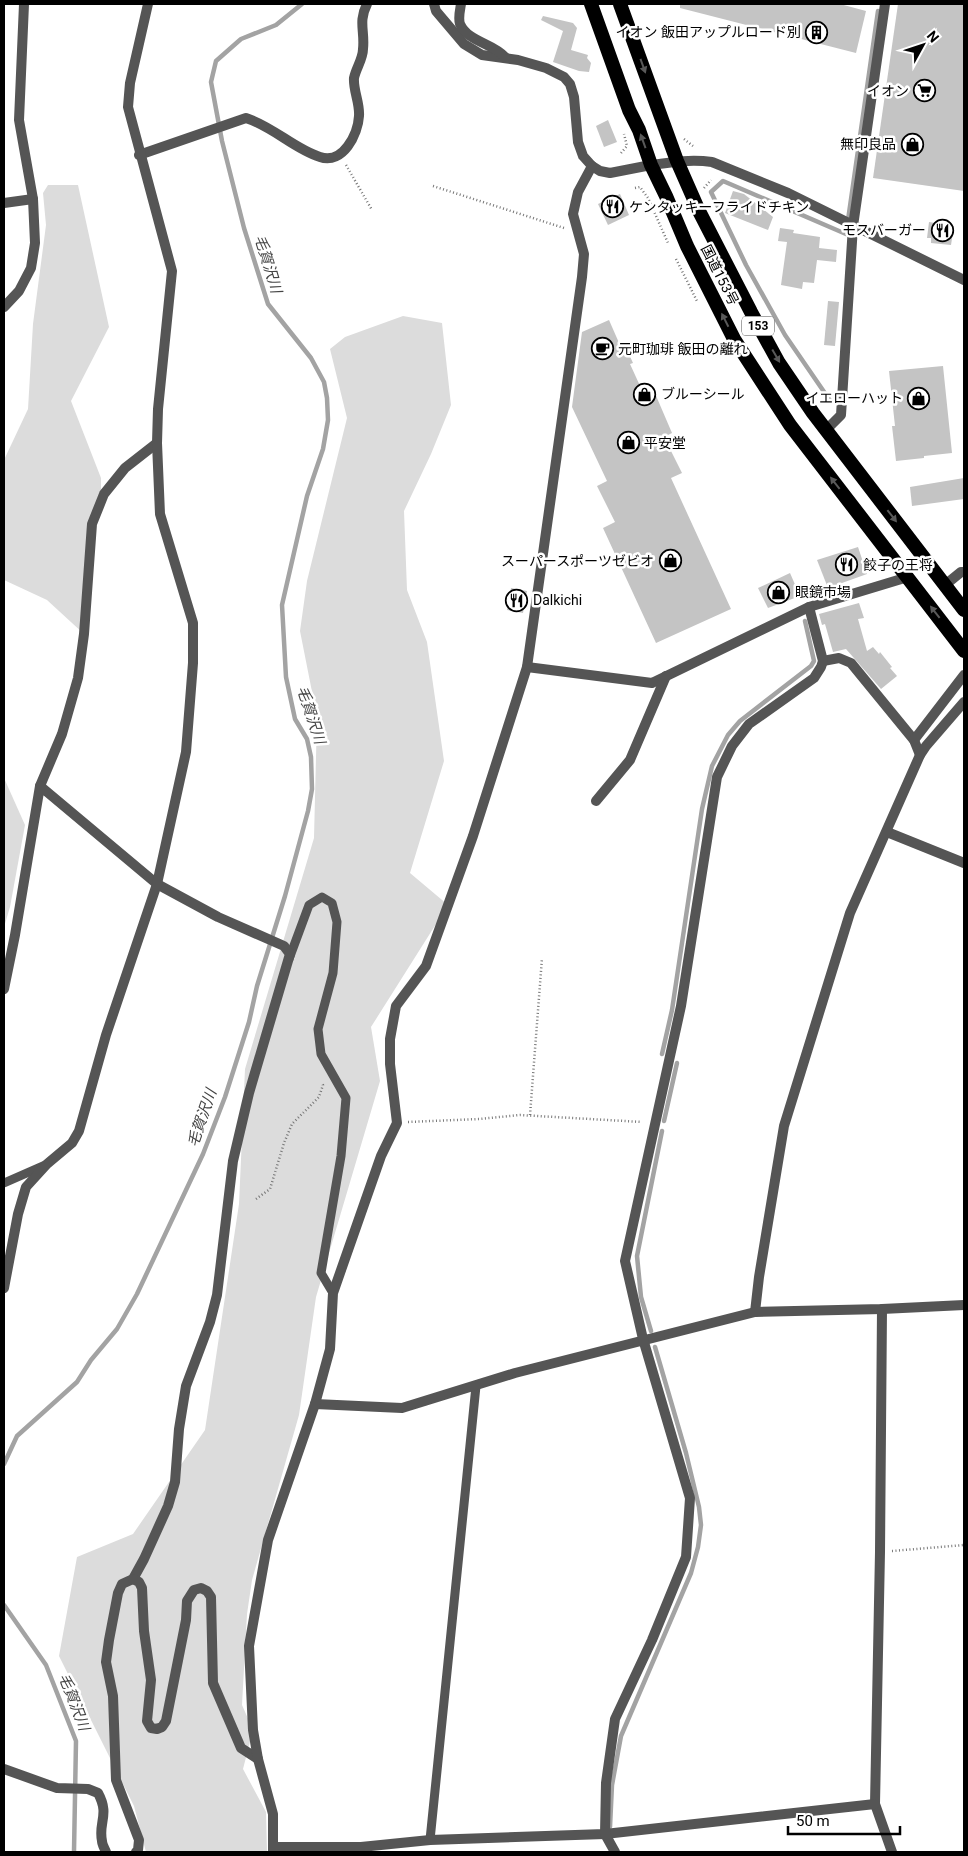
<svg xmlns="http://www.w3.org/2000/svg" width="968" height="1856" font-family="Roboto,'Noto Sans JP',sans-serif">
<rect width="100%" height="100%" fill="#fff"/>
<g fill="#dcdcdc">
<path d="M48,185H78L109,327L71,401L101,478V489L104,494L92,524L84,634L47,600L4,580V460L28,409L33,324L46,225L43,193Z"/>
<path d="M403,316L442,323L451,405L431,454L404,511L407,590L427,642L444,761L410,873L448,905L371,1027L380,1081L316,1297L299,1415L252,1580L247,1614L242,1705L253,1730L243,1769L266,1812L267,1852H146L134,1806L59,1656L77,1557L133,1534L205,1430L239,1204L245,1069L314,838L317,717L300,631L307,581L347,418L330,349L345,337Z"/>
<path d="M4,778L25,825L10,907L4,927Z"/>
</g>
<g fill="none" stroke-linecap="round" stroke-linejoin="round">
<g stroke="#a3a3a3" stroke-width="4.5">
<path d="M831,402L785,335L746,265L711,192L723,181L846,234L878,11"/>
<path d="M662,1054L672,1010L702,809L712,766L728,735L740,721L811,666L814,661L805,621"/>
<path d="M664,1121L677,1063"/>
<path d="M651,1331L641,1297L637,1256L662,1131"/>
<path d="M4,1464L17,1436L77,1382L91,1360L117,1329L137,1294L203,1154L225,1097L249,1022L257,986L285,896L308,811L312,789L311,757L307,739L295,719L286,677L282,605L307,496L323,449L328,420L327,398L324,382L311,358L268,304L244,228L222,141L211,82L216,61L241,39L276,25L302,4"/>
<path d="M4,1605L46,1665L76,1741L74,1852"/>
<path d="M610,1827L612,1785L621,1736L691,1573L698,1547L701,1525L699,1507L686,1453L655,1347"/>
</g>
</g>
<g fill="#c4c4c4">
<path d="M680,4H840L866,11L856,53L680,8Z"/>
<path d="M898,4H964V191L873,178Z"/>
<path d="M543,16L573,23L577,28L571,50L588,55L587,58L591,63L589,72L579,71L553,62L563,31L541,20Z"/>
<path d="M608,120L617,142L604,147L596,126Z"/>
<path d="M733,191L744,194L773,217L768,230L725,213Z"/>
<path d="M620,194L629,215L608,225L598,204Z"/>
<path d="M929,222L954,226L951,245L931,243V238H927Z"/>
<path d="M780,228L794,230L793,233L820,237L819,248L837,250L836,262L817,260L814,283L803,282L802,289L781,285L787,242L778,241Z"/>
<path d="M828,301L839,302L835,346L824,345Z"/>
<path d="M609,320L623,352L627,350L633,363L630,364L641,388L651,384L672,433L664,437L682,473L671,478L731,609L656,643L603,528L615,522L597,486L607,481L572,407L582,332Z"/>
<path d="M943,366L952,453L924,456V458L896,461L892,426H895L889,371Z"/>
<path d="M964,478V499L912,506L910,487Z"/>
<path d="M858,547L867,574L828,588L817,560Z"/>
<path d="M790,573L800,596L768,608L758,588Z"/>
<path d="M511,588L527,591L523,613L507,610Z"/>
<path d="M859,603L864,618L858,619L867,651L873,647L879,654L880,652L892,667L890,668L897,676L881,689L846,649L833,652L825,624L822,625L819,614Z"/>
</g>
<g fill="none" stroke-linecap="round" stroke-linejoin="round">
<g stroke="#777" stroke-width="2.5" stroke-dasharray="1 2.5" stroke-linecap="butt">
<path d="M684,139L693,146"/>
<path d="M621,153L627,146L624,134"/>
<path d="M346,165L372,210"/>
<path d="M433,186L564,228"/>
<path d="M635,188L640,187L648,198L668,243"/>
<path d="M704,188L711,180"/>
<path d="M676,259L697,301"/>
<path d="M530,1115L542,958"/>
<path d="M408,1122L479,1119L520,1115L642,1122"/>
<path d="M256,1199L270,1189L284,1143L292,1124L319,1097L323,1085L322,1083"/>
<path d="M892,1551L964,1545"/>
</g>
<g stroke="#555" stroke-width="9">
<path d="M289,959L309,905L322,897L332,903L337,922L333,973L318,1029L321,1054L346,1098L341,1156L321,1273L333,1293"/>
<path d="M4,1183L45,1165"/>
<path d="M430,1840L476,1386"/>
</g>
<g stroke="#555" stroke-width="10">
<path d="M434,4L436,11L464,44L482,55L518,60L546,68L564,77L570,84L574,97L578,142L583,156L592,166L600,171L610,173L651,165"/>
<path d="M461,4C460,10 458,18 460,24C468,42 493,43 505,57"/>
<path d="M139,155L246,118C274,127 294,149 320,157C343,165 358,134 359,116C360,103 353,90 354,78C356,68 363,59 363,49C365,31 358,22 367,4"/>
<path d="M4,203L33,199"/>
<path d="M4,307L19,291L31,268L35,243L33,199L19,120L24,4"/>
<path d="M826,430L841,415L853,226L885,4"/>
<path d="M945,585L961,572H964"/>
<path d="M823,661L839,658L851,663L914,740L920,755"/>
<path d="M527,667L652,683L809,607L908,577"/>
<path d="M914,740L964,675"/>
<path d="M40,786L62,734L78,678L84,634L92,524L104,494L125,468L157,443"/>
<path d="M596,801L630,760L666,676"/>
<path d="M887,832L964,863"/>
<path d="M4,989L15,935L40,786L157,884L218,917L284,946L290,954L249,1093L233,1161L217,1295L210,1322L186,1386L179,1429L175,1482L168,1506L144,1559L133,1579L122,1584L118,1593L109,1640L106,1662L113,1696L116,1780L139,1840L138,1850L136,1852"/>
<path d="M4,1288L18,1214L26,1187L47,1164L72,1143L79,1131L106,1035L157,884L186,752L193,663V623L160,514L157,443L158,409L172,271L128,107L130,83L148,4"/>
<path d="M882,1309L880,1552L875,1804L892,1852"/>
<path d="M755,1312L759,1277L784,1126L850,913L920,755L926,746L964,702"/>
<path d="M315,1404L402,1408L515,1373L755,1312L882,1309L964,1305"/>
<path d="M133,1579L139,1582L142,1588L144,1631L151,1680L147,1721L151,1728L157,1729L162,1727L166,1721L186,1620L187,1601L194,1590L201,1588L207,1591L211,1597L213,1683L241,1748L258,1759"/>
<path d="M4,1769L57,1788L88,1789L98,1793C110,1815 98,1822 102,1841C102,1845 105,1849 106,1852"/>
<path d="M274,1847H361L430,1840L605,1834L875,1804"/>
<path d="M273,1852V1814L258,1759L253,1730L249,1646L268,1540L315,1404L330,1349L333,1293L381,1156L397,1123L390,1064V1039L396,1006L426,966L473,836L527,667L582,277L584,254L573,214L578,192L592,166"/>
<path d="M615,1852L605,1834L606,1783L615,1719L652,1640L686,1557L690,1498L643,1339L625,1261L681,1006L717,777L732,746L749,724L814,678L821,667L823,661L809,607"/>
</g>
<path stroke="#555" stroke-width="10" d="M651,165C672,162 691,159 712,162L788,193L964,280"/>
<g stroke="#000" stroke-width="14">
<path d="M591,4L629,110L639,130L651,165L666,196L687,246L734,339L790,425L964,651"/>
<path d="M620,4L677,161L699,211L751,312L779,363L813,413L964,610"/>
</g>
</g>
<defs><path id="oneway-solid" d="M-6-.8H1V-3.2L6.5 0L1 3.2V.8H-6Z" transform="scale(1.25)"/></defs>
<g fill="#595959">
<use href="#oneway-solid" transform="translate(643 66) rotate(70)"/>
<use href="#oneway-solid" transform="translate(643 141) rotate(-110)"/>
<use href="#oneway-solid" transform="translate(725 320) rotate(-117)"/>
<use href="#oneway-solid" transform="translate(776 356) rotate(60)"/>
<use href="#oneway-solid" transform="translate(835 483) rotate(-128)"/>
<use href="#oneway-solid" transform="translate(892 516) rotate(52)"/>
<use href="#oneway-solid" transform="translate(935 612) rotate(-128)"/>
</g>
<defs>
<symbol id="building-ring" viewBox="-11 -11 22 22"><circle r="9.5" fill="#fff" stroke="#000" stroke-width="1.5"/><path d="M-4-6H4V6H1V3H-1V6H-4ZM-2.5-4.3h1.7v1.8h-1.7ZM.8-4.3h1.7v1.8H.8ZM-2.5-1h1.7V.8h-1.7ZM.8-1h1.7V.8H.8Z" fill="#000"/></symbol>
<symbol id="supermarket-ring" viewBox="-11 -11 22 22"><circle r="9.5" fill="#fff" stroke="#000" stroke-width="1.5"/><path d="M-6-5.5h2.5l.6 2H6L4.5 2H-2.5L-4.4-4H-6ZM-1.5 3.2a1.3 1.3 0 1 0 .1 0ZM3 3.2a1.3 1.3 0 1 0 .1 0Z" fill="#000"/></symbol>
<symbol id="shop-ring" viewBox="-11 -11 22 22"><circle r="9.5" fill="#fff" stroke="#000" stroke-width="1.5"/><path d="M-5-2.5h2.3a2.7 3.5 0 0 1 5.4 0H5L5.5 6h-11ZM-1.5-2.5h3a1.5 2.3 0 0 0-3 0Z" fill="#000"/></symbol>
<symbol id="restaurant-ring" viewBox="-11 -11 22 22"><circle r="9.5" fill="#fff" stroke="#000" stroke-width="1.5"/><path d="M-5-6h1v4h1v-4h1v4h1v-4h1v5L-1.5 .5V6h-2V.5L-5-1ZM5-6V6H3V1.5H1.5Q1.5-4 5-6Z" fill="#000"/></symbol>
<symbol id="cafe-ring" viewBox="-11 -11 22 22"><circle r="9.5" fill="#fff" stroke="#000" stroke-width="1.5"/><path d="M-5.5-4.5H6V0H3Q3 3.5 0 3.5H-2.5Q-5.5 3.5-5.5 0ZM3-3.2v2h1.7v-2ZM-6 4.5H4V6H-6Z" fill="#000"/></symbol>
</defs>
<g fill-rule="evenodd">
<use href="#building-ring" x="804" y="20" width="25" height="25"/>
<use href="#supermarket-ring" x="912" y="78" width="25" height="25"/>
<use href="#shop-ring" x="900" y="132" width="25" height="25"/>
<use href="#restaurant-ring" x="600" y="194" width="25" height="25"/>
<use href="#restaurant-ring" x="930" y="218" width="25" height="25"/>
<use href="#cafe-ring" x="590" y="336" width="25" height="25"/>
<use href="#shop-ring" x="632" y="382" width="25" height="25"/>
<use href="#shop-ring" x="906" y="386" width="25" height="25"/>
<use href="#shop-ring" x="616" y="430" width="25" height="25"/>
<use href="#shop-ring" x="658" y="548" width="25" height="25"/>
<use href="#restaurant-ring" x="834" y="552" width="25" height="25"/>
<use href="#shop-ring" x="766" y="580" width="25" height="25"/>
<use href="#restaurant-ring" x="504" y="588" width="25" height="25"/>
</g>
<g text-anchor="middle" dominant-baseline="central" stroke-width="5" stroke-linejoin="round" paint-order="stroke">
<rect fill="#fff" stroke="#4c4c4c" stroke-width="1" x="742" y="316.5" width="32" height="19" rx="4"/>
<g font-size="12" font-weight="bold" fill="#000">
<text x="758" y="326">153</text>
</g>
<g font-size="14" fill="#000" stroke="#fff" text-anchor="start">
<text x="801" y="32" text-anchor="end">イオン 飯田アップルロード別</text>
<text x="909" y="91" text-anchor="end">イオン</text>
<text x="896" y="144" text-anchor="end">無印良品</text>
<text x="629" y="207">ケンタッキーフライドチキン</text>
<text x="926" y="230" text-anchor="end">モスバーガー</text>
<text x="618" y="349">元町珈琲 飯田の離れ</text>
<text x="661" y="394">ブルーシール</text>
<text x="903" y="398" text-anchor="end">イエローハット</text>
<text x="644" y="443">平安堂</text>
<text x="654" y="561" text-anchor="end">スーパースポーツゼビオ</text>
<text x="863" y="565">餃子の王将</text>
<text x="795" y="592">眼鏡市場</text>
<text x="533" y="600">Dalkichi</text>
</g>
<g font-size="14" fill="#000" stroke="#fff">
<text transform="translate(720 275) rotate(63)">国道153号</text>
</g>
<g font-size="15" font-style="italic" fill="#444" stroke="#fff">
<text transform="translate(268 264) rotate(73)">毛賀沢川</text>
<text transform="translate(311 715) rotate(72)">毛賀沢川</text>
<text transform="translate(202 1118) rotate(-71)">毛賀沢川</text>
<text transform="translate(74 1702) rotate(69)">毛賀沢川</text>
</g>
</g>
<rect width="968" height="1856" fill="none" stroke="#000000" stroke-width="10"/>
<g transform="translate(923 45) rotate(50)" stroke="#ffffff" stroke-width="4" paint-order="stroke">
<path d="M0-4L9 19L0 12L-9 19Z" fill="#000000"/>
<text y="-8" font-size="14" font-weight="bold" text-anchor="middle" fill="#000000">N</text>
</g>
<path d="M788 1826v8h112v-8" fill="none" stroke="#000000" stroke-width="2.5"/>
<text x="796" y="1826" font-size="15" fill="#000000" stroke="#ffffff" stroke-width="4" paint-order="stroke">50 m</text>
</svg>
